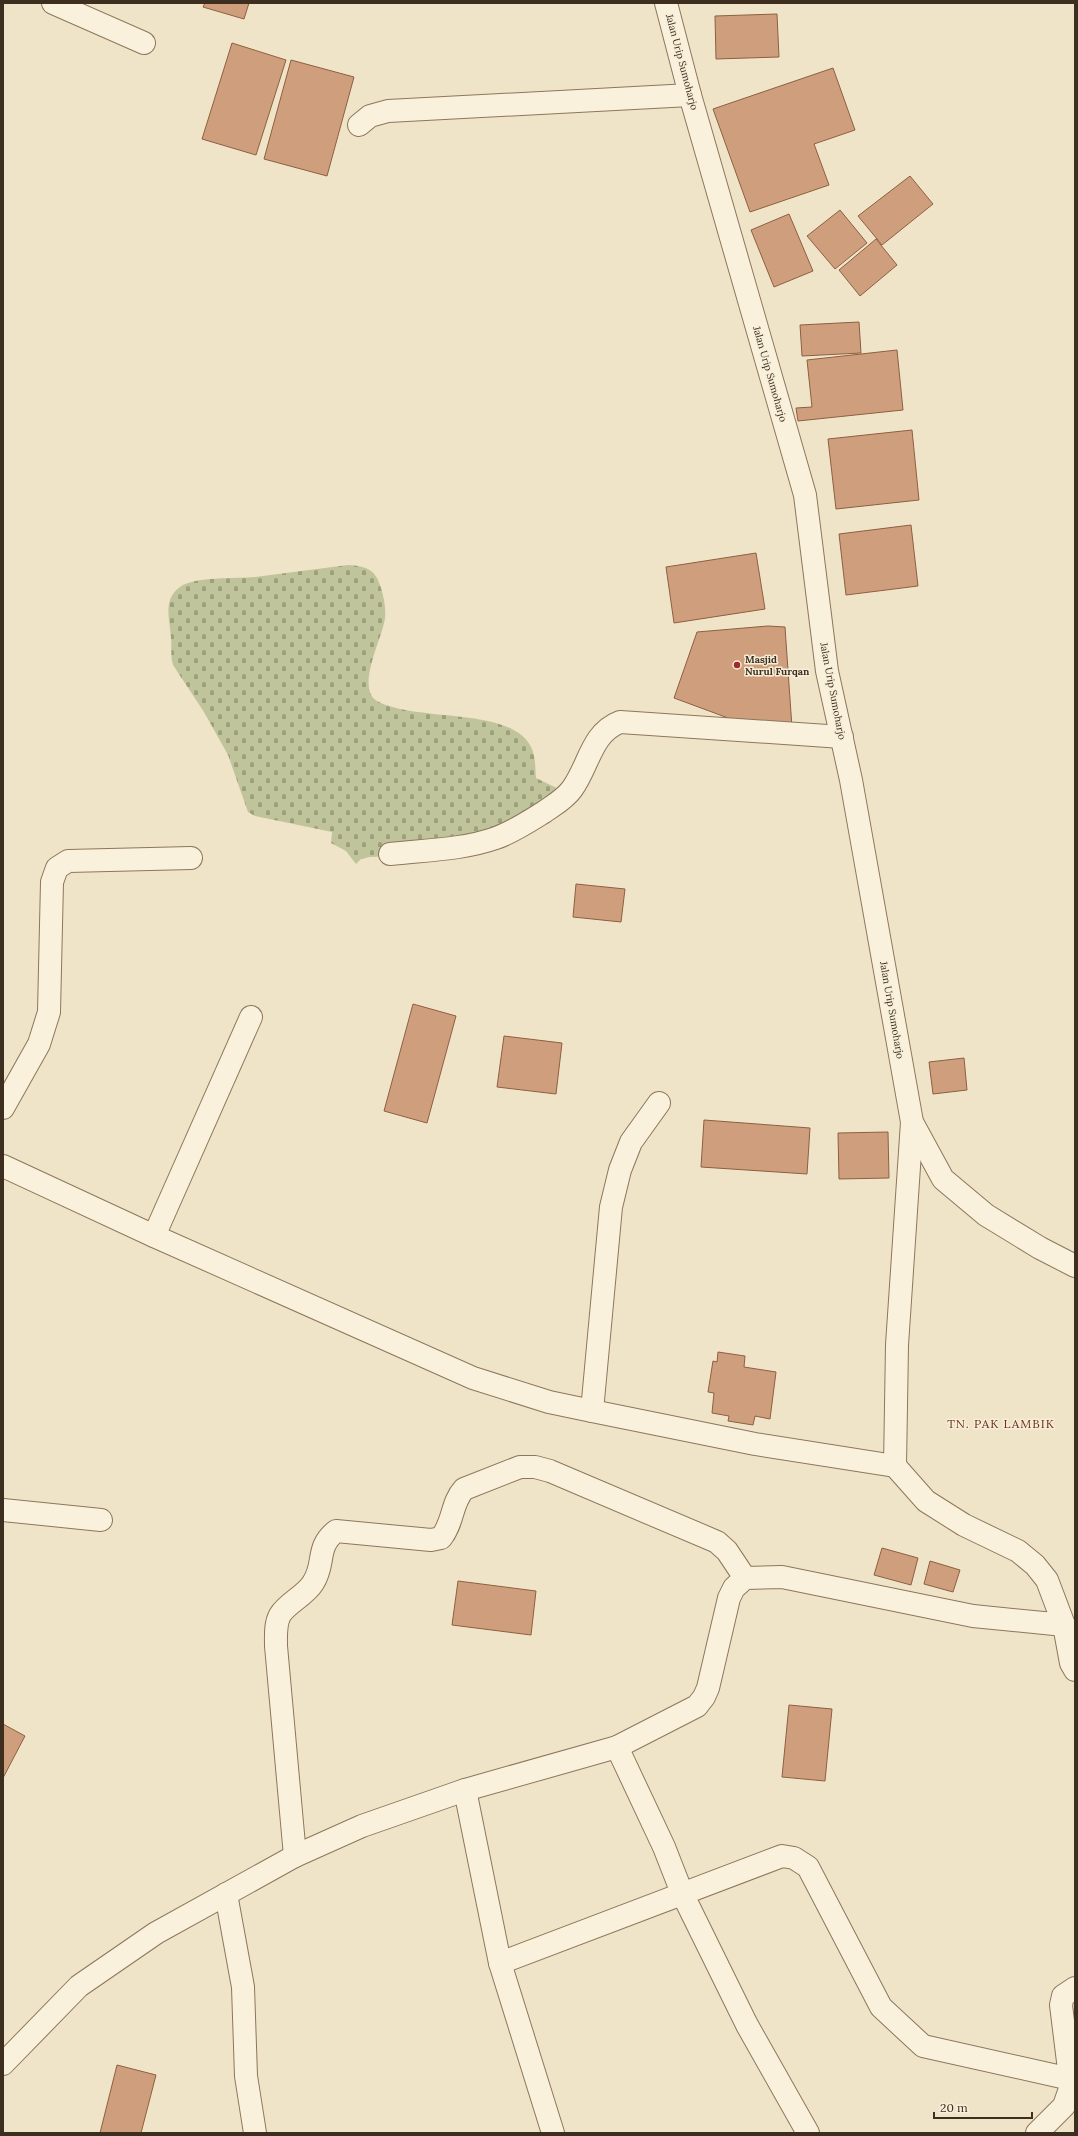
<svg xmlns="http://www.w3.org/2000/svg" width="1078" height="2136" font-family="Lora,serif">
<defs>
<pattern id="cemetery-stones" width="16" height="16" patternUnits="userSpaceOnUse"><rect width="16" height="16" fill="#bfc49a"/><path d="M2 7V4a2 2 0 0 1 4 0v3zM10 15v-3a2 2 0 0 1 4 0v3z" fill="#9ca07d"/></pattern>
</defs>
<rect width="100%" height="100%" fill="#f0e4c8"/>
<path fill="url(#cemetery-stones)" d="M348,565C367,566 376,570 381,588C384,598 386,608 385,618C383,637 355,688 377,701C414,722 509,707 530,745C536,755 535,768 536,778L565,792L453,854L370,857L361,859L356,864L346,851L331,843L332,832L255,816L248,812L228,755L204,712L173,665C170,655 172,647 171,638C170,620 162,600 180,587C195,576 236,579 255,577C286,573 317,569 348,565Z"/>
<g fill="#cf9f7d" stroke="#8d5f41">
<path d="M205,3H249L244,19L203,7Z"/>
<path d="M777,14L779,57L716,59L715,16Z"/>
<path d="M232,43L286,60L256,155L202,139Z"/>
<path d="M291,60L354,77L327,176L264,159Z"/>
<path d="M833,68L855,130L814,144L829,185L750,212L713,109Z"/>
<path d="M910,176L933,204L882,245L858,216Z"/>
<path d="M840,210L867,243L835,269L807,236Z"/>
<path d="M789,214L813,271L774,287L751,230Z"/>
<path d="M876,239L897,265L860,296L839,270Z"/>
<path d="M859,322L861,353L802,356L800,325Z"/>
<path d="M897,350L903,410L798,421L796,408L812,407L807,360Z"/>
<path d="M912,430L919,500L836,509L828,439Z"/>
<path d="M911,525L918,586L846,595L839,534Z"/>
<path d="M756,553L765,609L674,623L666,567Z"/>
<path d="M768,626L785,627L793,742L674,698L697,632Z"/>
<path d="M576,884L625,889L621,922L573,917Z"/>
<path d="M413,1004L456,1016L427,1123L384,1111Z"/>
<path d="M504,1036L562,1043L556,1094L497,1087Z"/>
<path d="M964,1058L967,1090L933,1094L929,1062Z"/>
<path d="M704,1120L810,1128L807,1174L701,1167Z"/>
<path d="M888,1132L889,1178L839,1179L838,1133Z"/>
<path d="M718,1352L745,1356L744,1367L776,1372L770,1419L755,1416L753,1425L728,1421L729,1416L712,1413L714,1393L708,1392L713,1361L717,1362Z"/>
<path d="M882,1548L918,1558L911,1585L874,1575Z"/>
<path d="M930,1561L960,1570L953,1592L924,1584Z"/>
<path d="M458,1581L536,1591L531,1635L452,1625Z"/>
<path d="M789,1705L832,1709L825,1781L782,1777Z"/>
<path d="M3,1724L25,1736L3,1778Z"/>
<path d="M117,2065L156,2075L141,2133H100Z"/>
</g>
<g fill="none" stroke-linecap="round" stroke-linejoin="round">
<defs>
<g id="minor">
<path d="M53,3L144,43"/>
<path d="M666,3L690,95L805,495L827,671L851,780L912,1122L943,1179L986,1215L1040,1248L1075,1266"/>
<path d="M359,125L370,116L388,111L690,95"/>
<path d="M390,854C425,850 462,850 496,838C513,832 528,822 544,812C554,805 565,799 572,789C589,766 591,733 620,722L842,737"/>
<path d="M3,1108L39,1044L49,1012L52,882L57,868L68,861L191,858"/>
<path d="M3,1166L154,1236L473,1378L549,1402L592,1411L755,1444L895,1466"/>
<path d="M154,1236L251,1017"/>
<path d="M592,1411L611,1207L620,1170L631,1142L659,1103"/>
<path d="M3,1510L101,1520"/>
<path d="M1064,1625L1071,1663L1075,1670"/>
<path d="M617,1747L664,1847L682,1893L747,2025L808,2133"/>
<path d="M465,1790L500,1963L553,2133"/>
<path d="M295,1856L276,1646C276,1636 275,1624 280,1615C287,1603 305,1596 313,1583C326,1563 315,1548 336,1531L431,1540L441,1538C454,1522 451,1503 464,1489L520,1467H535L550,1471L717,1542L727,1551L745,1578"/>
<path d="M226,1894L243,1987L246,2076L255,2133"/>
<path d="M500,1963L782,1856L794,1858L808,1867L881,2007L923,2046L1075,2080"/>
<path d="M3,2064L79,1986L156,1933L295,1856L362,1826L465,1790L617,1747L697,1706L704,1697L708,1688L729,1598L734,1588L745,1578L782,1577L973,1616L1064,1625L1047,1580L1035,1565L1018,1551L964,1525L926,1501L895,1466L897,1345L912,1122"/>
<path d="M1037,2133L1064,2106L1071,2086L1061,2005L1063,1996L1075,1988"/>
</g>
</defs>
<use href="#minor" stroke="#8d765c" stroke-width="24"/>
<use href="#minor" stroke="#faf1dc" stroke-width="22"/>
</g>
<circle fill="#9e2a2b" stroke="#f7eed8" stroke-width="1.5" cx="737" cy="665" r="4"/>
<g text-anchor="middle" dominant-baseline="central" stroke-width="3" stroke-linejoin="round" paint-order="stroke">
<g font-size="10" fill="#3d2e20" stroke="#f7eed8">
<text transform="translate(682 62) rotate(75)">Jalan Urip Sumoharjo</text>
<text transform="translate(770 374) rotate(74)">Jalan Urip Sumoharjo</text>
<text transform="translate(833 691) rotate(79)">Jalan Urip Sumoharjo</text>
<text transform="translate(892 1010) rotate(80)">Jalan Urip Sumoharjo</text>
</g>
<g font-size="10" font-weight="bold" fill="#3d2e20" stroke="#f7eed8" text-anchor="start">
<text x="745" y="659">Masjid<tspan x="745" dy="12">Nurul Furqan</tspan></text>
</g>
<g font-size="12" letter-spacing="1" fill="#6b2e1e" stroke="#f7eed8">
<text x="1001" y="1423">TN. PAK LAMBIK</text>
</g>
</g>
<rect width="1078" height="2136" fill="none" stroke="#3d2e20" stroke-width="8"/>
<path d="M934 2112v6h98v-6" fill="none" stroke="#3d2e20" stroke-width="2"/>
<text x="940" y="2112" font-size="12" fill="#3d2e20" stroke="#f7eed8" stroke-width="3" paint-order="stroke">20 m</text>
</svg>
